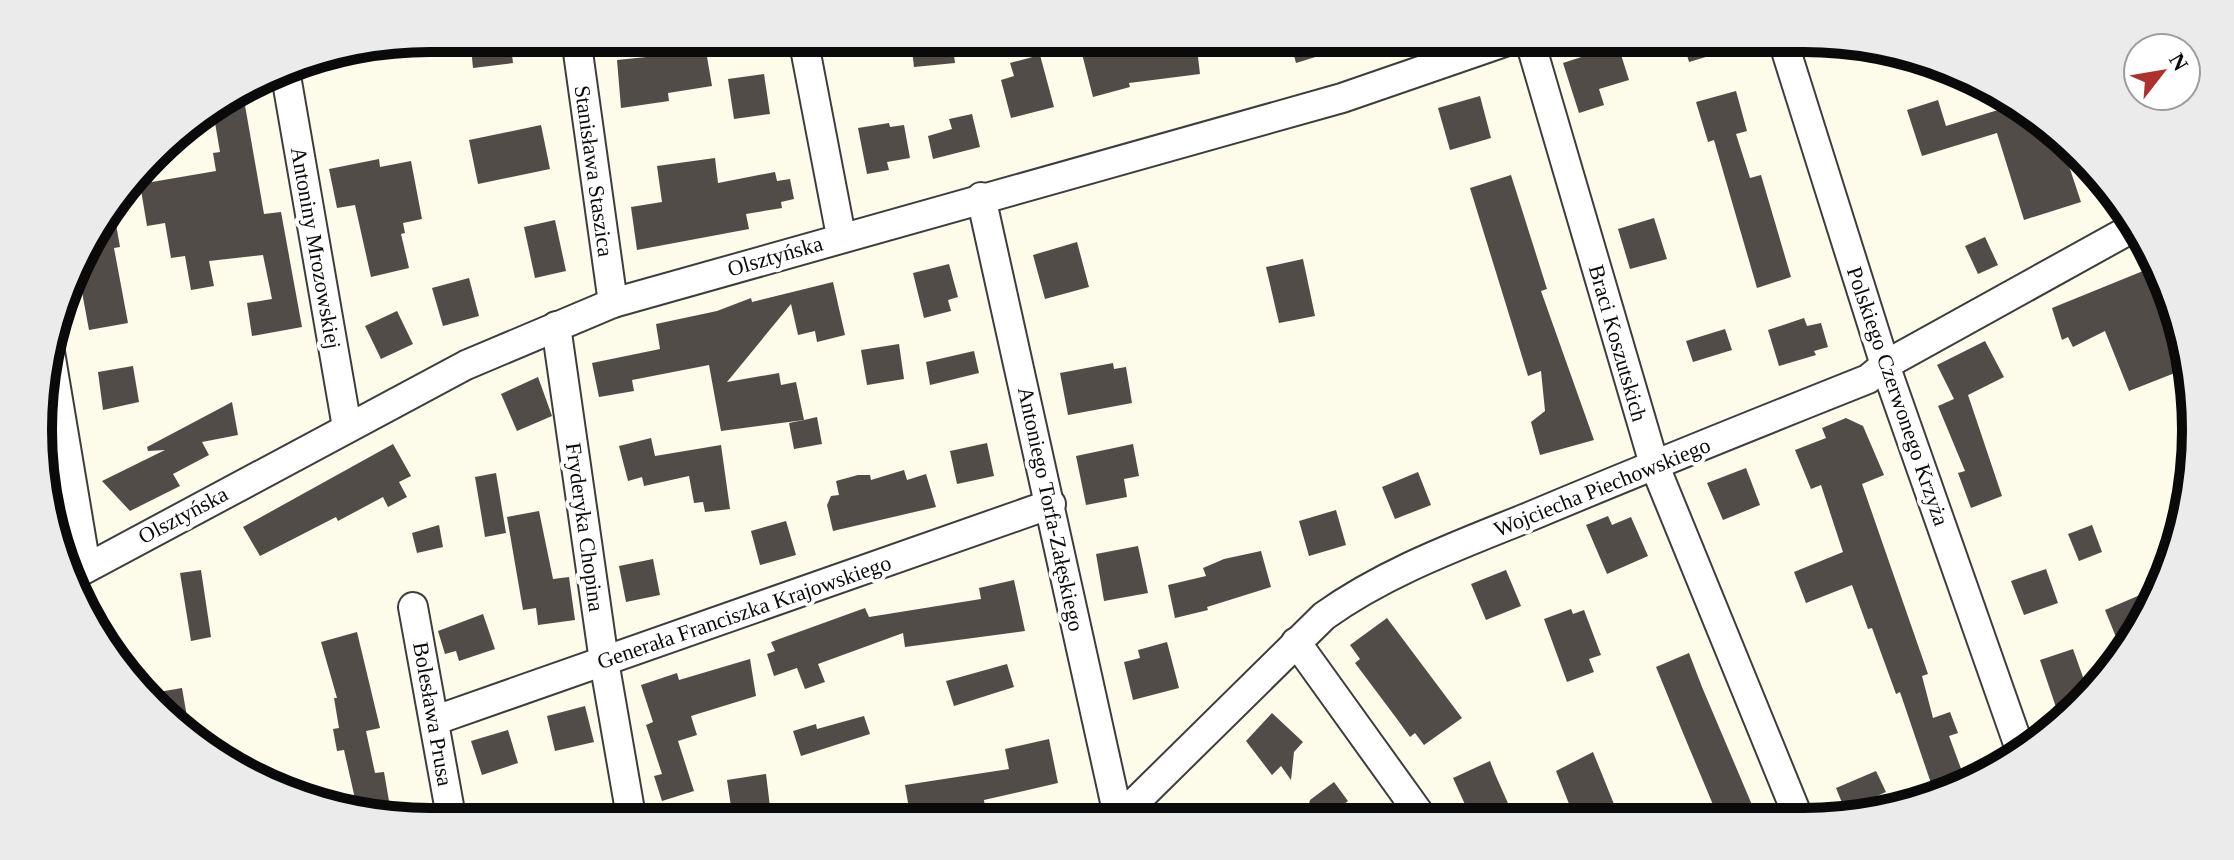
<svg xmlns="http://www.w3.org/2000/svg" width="2234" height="860" font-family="'Times New Roman',serif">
<rect width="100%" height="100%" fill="#fdfbe9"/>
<g fill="#524c48">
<path d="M470,38H510L513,63L473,68Z"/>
<path d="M920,38H952L955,63L914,67L911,41Z"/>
<path d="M1078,38H1141L1142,47L1196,40L1200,74L1129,83L1130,87L1093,97Z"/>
<path d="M1289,38H1360L1361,43L1296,63Z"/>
<path d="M1682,38H1749L1750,44L1689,62Z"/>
<path d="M1618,45L1629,80L1599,89L1604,105L1579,113L1563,63Z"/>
<path d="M706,51L712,86L668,93L669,101L621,108L617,60Z"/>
<path d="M1040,55L1054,107L1011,118L1001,80L1014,76L1010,63Z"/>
<path d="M764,74L770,114L734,119L728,79Z"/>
<path d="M1736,91L1747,131L1736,134L1750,178L1761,175L1791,277L1757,288L1714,140L1708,142L1696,102Z"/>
<path d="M243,94L264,214L281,212L302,327L252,336L247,303L272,299L263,255L209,261L214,286L191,290L185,256L171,258L165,223L147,226L140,184L216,171L213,153L220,152L213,111Z"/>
<path d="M1480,96L1491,138L1450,150L1438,108Z"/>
<path d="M1938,100L1946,126L2011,106L2043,119L2060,139L2081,202L2024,220L1997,133L1922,156L1907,110Z"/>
<path d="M972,114L980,147L933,159L928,136L952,129L949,119Z"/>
<path d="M889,123L890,127L904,125L910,158L887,162L889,170L867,174L858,128Z"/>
<path d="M541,125L550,169L478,184L469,140Z"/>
<path d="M715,158L718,183L775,172L777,181L790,179L794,199L781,202L782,208L746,214L749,229L637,250L631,207L662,202L657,166Z"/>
<path d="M379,159L380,167L411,161L422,219L403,223L405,233L401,234L409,268L371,277L355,205L337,208L329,169Z"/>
<path d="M1511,175L1547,289L1541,291L1594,440L1540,455L1531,422L1545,411L1541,371L1528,376L1470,188Z"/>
<path d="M113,207L120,247L114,248L128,323L89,330L78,270L90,234Z"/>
<path d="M1654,218L1667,259L1630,269L1618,229Z"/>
<path d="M555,220L566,271L535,278L524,227Z"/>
<path d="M1985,237L1998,265L1978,274L1965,246Z"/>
<path d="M1077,242L1089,287L1045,299L1033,255Z"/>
<path d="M1303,259L1315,316L1279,323L1266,267Z"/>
<path d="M949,264L958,297L948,300L951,311L924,318L913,273Z"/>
<path d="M2143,271L2185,369L2129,391L2105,331L2073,347L2068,337L2062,340L2052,308Z"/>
<path d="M469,278L479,316L443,326L432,288Z"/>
<path d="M833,282L845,335L817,342L815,331L798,335L791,304L727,382L779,373L781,385L796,382L804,420L817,417L822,444L794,449L789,423L804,420L721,431L709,365L632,380L634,391L599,397L592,363L660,349L656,324L717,311L751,298L752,302Z"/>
<path d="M397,311L413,344L381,359L365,326Z"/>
<path d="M1804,318L1807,326L1821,323L1828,347L1814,351L1816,355L1779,366L1768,330Z"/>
<path d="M1725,329L1732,350L1693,362L1686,341Z"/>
<path d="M1985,341L2004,377L1968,395L2002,496L1971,508L1958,473L1965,471L1938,406L1954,399L1937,365Z"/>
<path d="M899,344L904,379L867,385L861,350Z"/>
<path d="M974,351L979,373L930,385L926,362Z"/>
<path d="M1113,363L1114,369L1126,367L1132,403L1068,415L1060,373Z"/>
<path d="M133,366L139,402L103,410L98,372Z"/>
<path d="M538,377L552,416L517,431L501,394Z"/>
<path d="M232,402L238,435L202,442L209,455L173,474L180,486L130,511L102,481L165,450L148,451L147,447Z"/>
<path d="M1846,418L1863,426L1884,475L1862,484L1928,674L1922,676L1933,718L1950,712L1958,733L1949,736L1967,785L1935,795L1900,692L1896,694L1872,628L1868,629L1852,585L1806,603L1794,572L1843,552L1821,485L1811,489L1795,450L1826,438L1822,428Z"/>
<path d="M651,438L655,456L721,445L730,509L705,512L703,502L694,503L689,476L644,486L642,477L628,481L619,446Z"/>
<path d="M987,443L994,476L957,484L950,451Z"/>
<path d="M393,444L411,476L399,482L407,497L388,507L383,497L338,521L336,517L260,556L243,527Z"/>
<path d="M1133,444L1139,476L1124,479L1127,497L1086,505L1076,456Z"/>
<path d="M1746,468L1760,505L1723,520L1707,483Z"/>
<path d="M904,470L907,480L926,474L936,507L833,531L827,505L831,496L839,495L836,481L858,475H870L871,480Z"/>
<path d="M1418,472L1431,505L1395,519L1382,487Z"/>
<path d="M496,473L506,533L485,537L475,477Z"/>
<path d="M1336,510L1346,545L1309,556L1299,521Z"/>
<path d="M539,511L553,579L569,577L575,620L538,625L536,608L523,610L507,517Z"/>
<path d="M1608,516L1612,525L1631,517L1648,556L1607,574L1586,525Z"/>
<path d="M786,521L796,555L760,565L751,531Z"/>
<path d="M439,525L443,547L417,553L412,533Z"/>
<path d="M2092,525L2102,552L2079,561L2068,534Z"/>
<path d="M1138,546L1148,593L1104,601L1096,554Z"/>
<path d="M1261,551L1271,587L1207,607L1208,610L1175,618L1168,585L1206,576L1203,568L1224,559Z"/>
<path d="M653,559L660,595L626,602L619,566Z"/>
<path d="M2046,569L2058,603L2024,615L2011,581Z"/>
<path d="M201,570L211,637L191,641L180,573Z"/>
<path d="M1506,570L1521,606L1486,620L1471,584Z"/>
<path d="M1014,580L1025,631L905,647L903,633L818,664L825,682L805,689L797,668L774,676L767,654L775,651L771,642L865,608L869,617L981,599L979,588Z"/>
<path d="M2140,595L2147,611L2139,628L2116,637L2105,610Z"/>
<path d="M1571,609L1573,614L1584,610L1601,655L1589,659L1594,672L1567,682L1544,619Z"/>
<path d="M483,614L495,649L459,661L456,651L445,654L438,631Z"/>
<path d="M1387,618L1462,718L1424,745L1415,733L1410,737L1397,719L1355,663L1360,659L1350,645Z"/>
<path d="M357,632L380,728L366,731L375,773L384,772L390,807L358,812L344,750L337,751L333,729L339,728L334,698H337L321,642Z"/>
<path d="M1167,642L1179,688L1133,700L1124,662L1140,658L1138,650Z"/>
<path d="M2073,649L2089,694L2062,725L2040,660Z"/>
<path d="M1689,653L1702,687L1758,819H1719L1683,733L1656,667Z"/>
<path d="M750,659L756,696L691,716L697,735L678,741L694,791L662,801L654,776L662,774L646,725L653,722L641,685L677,673L679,680Z"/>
<path d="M1007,664L1014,687L954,706L946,681Z"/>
<path d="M182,688L191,740L147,694Z"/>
<path d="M585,706L594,742L555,751L547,716Z"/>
<path d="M1272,713L1303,742L1294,752L1291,780L1281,766L1272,775L1246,741Z"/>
<path d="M864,716L870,734L801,756L793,731L816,724L817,729Z"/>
<path d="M508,730L518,763L482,775L471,741Z"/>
<path d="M1049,739L1058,783L984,800L986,813L911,821L905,785L1009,769L1005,749Z"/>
<path d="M1593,752L1620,819H1575L1556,771Z"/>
<path d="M1490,761L1495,774L1515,819L1472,820L1453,778Z"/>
<path d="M1876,771L1886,792L1845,810L1836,788Z"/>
<path d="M766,774L770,807L732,813L727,780Z"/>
<path d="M1334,782L1348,801L1323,820H1305L1310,800Z"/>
</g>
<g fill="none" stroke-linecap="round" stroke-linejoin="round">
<defs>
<g id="street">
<path d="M576,38L613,303"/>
<path d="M803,38L841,236"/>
<path d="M1529,38L1654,464L1799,819"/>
<path d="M1782,38L1885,365L2021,752"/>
<path d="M285,70L347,427"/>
<path d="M981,197L1119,820"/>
<path d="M556,326L604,661L632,822"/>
<path d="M50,352L86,567"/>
<path d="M74,575L466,365L613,303L1342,98L1516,38"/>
<path d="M413,607L452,822"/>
<path d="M1296,642L1424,820"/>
<path d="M436,720L1051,504"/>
<path d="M1111,820L1119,818L1324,616C1387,571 1460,545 1531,516C1643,469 1755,424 1868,379L1885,365L2136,226"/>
</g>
</defs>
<use href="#street" stroke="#3d3d3d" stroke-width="32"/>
<path stroke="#2c2c2c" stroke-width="5" stroke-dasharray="8 4" stroke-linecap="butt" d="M1056,820L1088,808"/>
<use href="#street" stroke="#fff" stroke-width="28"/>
</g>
<g text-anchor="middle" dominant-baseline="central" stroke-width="8" stroke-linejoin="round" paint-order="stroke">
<g font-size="22" fill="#0a0a0a" stroke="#fff">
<text transform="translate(594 171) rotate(82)">Stanisława Staszica</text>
<text transform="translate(316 248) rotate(80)">Antoniny Mrozowskiej</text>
<text transform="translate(775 256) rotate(-16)">Olsztyńska</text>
<text transform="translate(1618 343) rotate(74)">Braci Koszutskich</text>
<text transform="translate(1898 396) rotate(71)">Polskiego Czerwonego Krzyża</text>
<text transform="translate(1602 487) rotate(-22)">Wojciecha Piechowskiego</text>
<text transform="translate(1051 509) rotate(78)">Antoniego Torfa-Załęskiego</text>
<text transform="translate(183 515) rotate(-28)">Olsztyńska</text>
<text transform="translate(585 527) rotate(82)">Fryderyka Chopina</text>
<text transform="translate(744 612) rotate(-19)">Generała Franciszka Krajowskiego</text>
<text transform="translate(433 714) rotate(80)">Bolesława Prusa</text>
</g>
</g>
<path d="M0 0H2234V860H0ZM430 52H1804A378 378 0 0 1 2182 430V430A378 378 0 0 1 1804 808H430A378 378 0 0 1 52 430V430A378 378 0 0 1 430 52Z" fill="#ebebeb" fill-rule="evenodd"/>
<path fill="none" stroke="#0a0a0a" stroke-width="10" d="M430 52H1804A378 378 0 0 1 2182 430V430A378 378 0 0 1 1804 808H430A378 378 0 0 1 52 430V430A378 378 0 0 1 430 52Z"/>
<g transform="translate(2162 72) rotate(59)"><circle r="38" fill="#ffffff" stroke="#9d9d9d" stroke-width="2"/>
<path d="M0-6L14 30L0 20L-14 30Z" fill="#af312e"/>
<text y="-12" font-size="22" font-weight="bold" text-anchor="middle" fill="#0a0a0a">N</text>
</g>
</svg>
